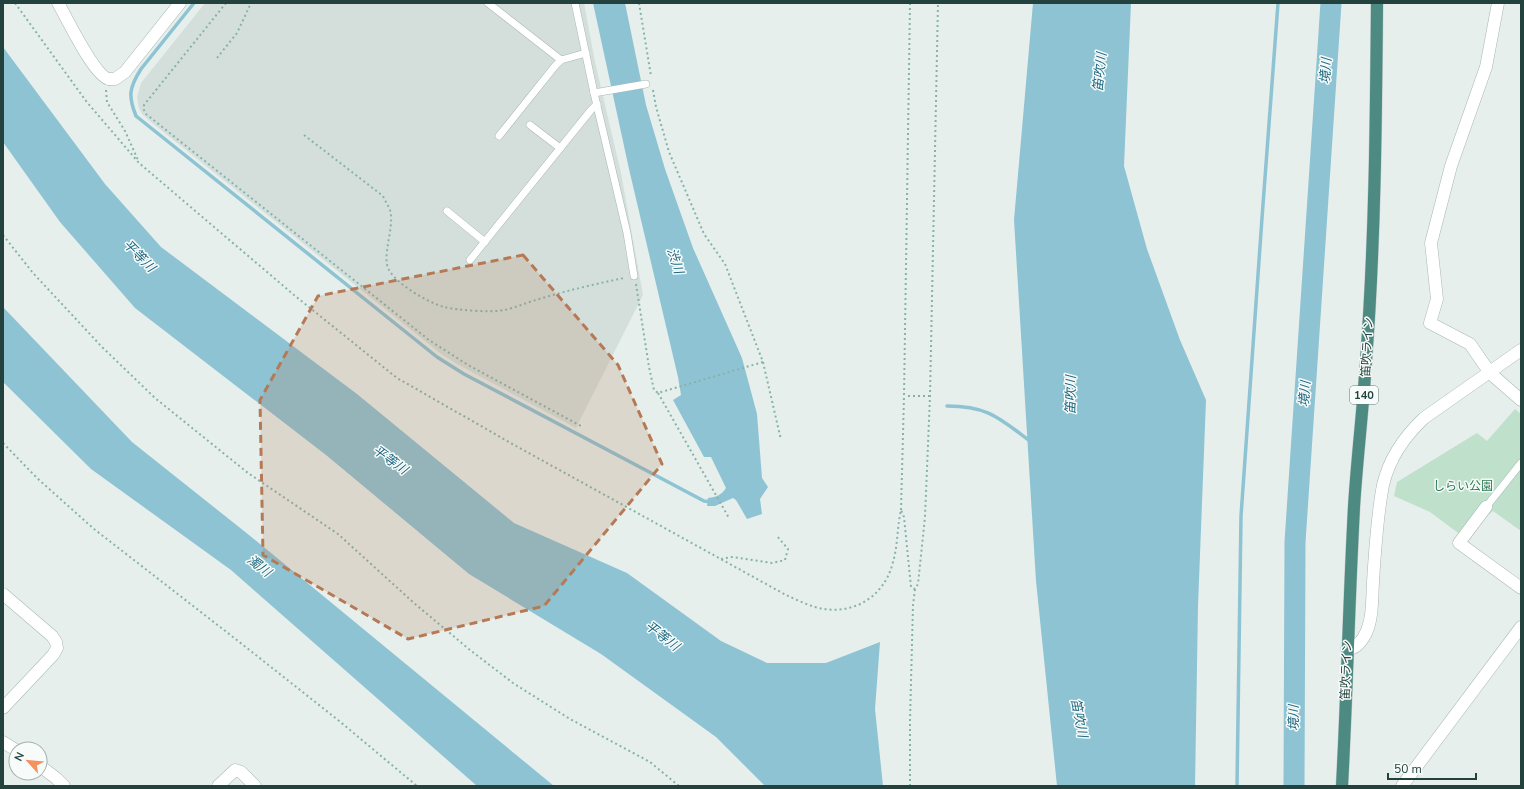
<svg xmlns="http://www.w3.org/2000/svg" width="1524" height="789" font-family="'Nunito Sans','Noto Sans JP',sans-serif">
<rect width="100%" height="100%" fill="#e6efec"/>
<path fill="#d4dfdb" d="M205,3H584L595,62L621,173L643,295L576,428L457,364L440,353L151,122L142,114L139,108L137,97L141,83Z"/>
<path fill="#bfe0cb" d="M1515,409L1521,414V531L1493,511L1461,535L1430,512L1394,496L1397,482L1477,433L1487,441Z"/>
<g fill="#8ec3d4">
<path d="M593,3H625L646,105L665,169L693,248L742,358L757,414L762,478L768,487L760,499L762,514L747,519L736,500L733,498L715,506H707L708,498C717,497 721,495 726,488L711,457H704L673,400L681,395L678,377L629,169Z"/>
<path d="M1033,3H1131L1124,166L1147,249L1180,340L1206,400L1198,606L1195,786H1057L1036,581L1014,220Z"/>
<path d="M3,47L105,184L161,247L357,394L514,523L627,573L721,641L767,663H826L880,642L875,709L883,786H765L716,737L601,654L469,574L326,455L135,308L60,222L3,142Z"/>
<path d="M3,307L132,442L249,535L554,786H477L231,570L91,469L3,382Z"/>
</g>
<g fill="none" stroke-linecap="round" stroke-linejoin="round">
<g stroke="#8ec3d4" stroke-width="3.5">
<path d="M194,3L141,69C129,88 128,96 136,116L437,357L464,374L704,501L711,502"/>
<path d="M947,406C988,406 999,418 1030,441"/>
<path d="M1237,786L1241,516L1262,218L1278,3"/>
</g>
<path stroke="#8ec3d4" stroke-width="21" d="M1294,786L1295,542L1331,3"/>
<defs>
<g id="service">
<path d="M488,3L561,60"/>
<path d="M575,3L594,93L627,233L634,276"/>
<path d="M594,93L646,84"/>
<path d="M530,125L560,148"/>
<path d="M499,136L555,66L561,60L586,53"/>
<path d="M447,211L485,242"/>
<path d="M470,260L591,110L597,104"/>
<path d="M1486,507L1521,463"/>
</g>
<g id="minor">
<path d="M1498,3L1486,67L1451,166L1431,243L1437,299L1430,323L1470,344L1490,373L1521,400"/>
<path d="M109,79H115L125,72L180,3"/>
<path d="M1486,507L1459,543L1521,588"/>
<path d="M218,786L235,770L241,772L255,786"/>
<path d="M1402,786L1521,627"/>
</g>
<g id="tertiary">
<path d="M58,3C67,18 94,76 109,79"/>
<path d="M3,594L52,636L56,642L57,648L53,655L3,708"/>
<path d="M1347,649C1356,649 1362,641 1366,633C1373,618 1372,598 1373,582C1375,550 1377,516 1383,485C1389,459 1405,436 1424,418L1521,350"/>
<path d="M3,742L16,750"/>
<path d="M40,766L56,778L64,786"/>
</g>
<path id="trunk" d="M1342,786C1347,693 1349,600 1354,507C1357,458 1363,410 1366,361C1375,242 1376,122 1377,3"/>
</defs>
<use href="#service" stroke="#a8b8b4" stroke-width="8"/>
<use href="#minor" stroke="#a8b8b4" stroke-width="13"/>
<use href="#tertiary" stroke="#a8b8b4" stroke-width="13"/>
<use href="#trunk" stroke="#c2cac9" stroke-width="13"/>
<g stroke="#86b3a9" stroke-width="2" stroke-dasharray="2 3" stroke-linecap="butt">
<path d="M15,3L86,101L139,163L294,295L397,378L516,446L786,595C795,599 805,604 815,607C850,617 884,599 893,562C898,545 897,527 901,510L904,517L911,587L915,589L918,584L925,517L930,396L938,3"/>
<path d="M226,3L144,105V110L146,114L429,340L468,365L581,426"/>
<path d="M639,3L651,76"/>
<path d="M217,58L237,33L251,3"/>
<path d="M106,90L107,102L125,131L138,160"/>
<path d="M653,90L656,107L669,152L704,234L725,264L763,362L781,440"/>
<path d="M304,135L383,196C385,201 388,205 390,210C395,228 381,256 389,270C398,285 427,302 444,307C458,310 490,313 504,310C515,308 525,303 536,300C565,291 595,284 624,278"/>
<path d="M3,235L33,273L102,347L155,398L248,473L338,534L414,603L470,650L513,683L570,719L650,762L679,786"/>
<path d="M636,284L649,367L654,390L658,393L763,362"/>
<path d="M658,393L729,518"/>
<path d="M908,396H930"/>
<path d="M3,443L37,478L94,529L233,637L338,720L417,786"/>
<path d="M901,510L904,396L910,3"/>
<path d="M721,559L732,557L772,563L785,560L788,549L777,536"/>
<path d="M910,786V721L913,605L915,589"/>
</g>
<use href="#service" stroke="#fff" stroke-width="7"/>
<use href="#minor" stroke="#fff" stroke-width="12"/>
<use href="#tertiary" stroke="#fff" stroke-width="12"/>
<use href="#trunk" stroke="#4c8a82" stroke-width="12"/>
</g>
<path fill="#b67955" fill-opacity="0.2" stroke="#b67955" stroke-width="3" stroke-dasharray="8 5" stroke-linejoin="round" d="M523,255L618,365L662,464L544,606L408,639L263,555L260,400L318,296Z"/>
<g text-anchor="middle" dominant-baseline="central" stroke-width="3" stroke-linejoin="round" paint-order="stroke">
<rect fill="#f7fbf9" stroke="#637a75" stroke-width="1" x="1350" y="386" width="28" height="18" rx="3"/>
<g font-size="11" font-weight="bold" fill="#24423d">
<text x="1364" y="395">140</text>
</g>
<g font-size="12" fill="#24423d" stroke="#f7fbf9">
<text transform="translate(1367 347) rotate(-87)">笛吹ライン</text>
<text transform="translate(1346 670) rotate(-88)">笛吹ライン</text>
</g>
<g font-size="12" fill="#2d7a52" stroke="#f7fbf9">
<text x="1463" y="486">しらい公園</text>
</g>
<g font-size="13" font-style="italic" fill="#1c6780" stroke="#f7fbf9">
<text transform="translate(1326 71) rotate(-86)">境川</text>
<text transform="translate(1100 72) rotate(-84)">笛吹川</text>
<text transform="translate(139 256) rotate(45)">平等川</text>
<text transform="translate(675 261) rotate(72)">渋川</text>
<text transform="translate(1305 394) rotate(-86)">境川</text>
<text transform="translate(1071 395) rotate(-89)">笛吹川</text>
<text transform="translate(390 460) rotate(36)">平等川</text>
<text transform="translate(259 566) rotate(38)">濁川</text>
<text transform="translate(662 636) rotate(38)">平等川</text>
<text transform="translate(1079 718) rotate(79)">笛吹川</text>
<text transform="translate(1294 718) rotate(-90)">境川</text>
</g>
</g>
<rect width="1524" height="789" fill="none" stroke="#24423d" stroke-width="8"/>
<g transform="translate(28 761) rotate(297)"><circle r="19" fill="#f7fbf9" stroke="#a3b1ae"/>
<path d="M0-3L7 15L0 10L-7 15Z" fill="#f4915f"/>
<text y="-6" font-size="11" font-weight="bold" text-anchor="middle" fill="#24423d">N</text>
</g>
<path d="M1388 773v6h88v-6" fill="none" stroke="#24423d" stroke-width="2"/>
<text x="1394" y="773" font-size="12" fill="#24423d" stroke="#f7fbf9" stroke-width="3" paint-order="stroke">50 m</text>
</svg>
